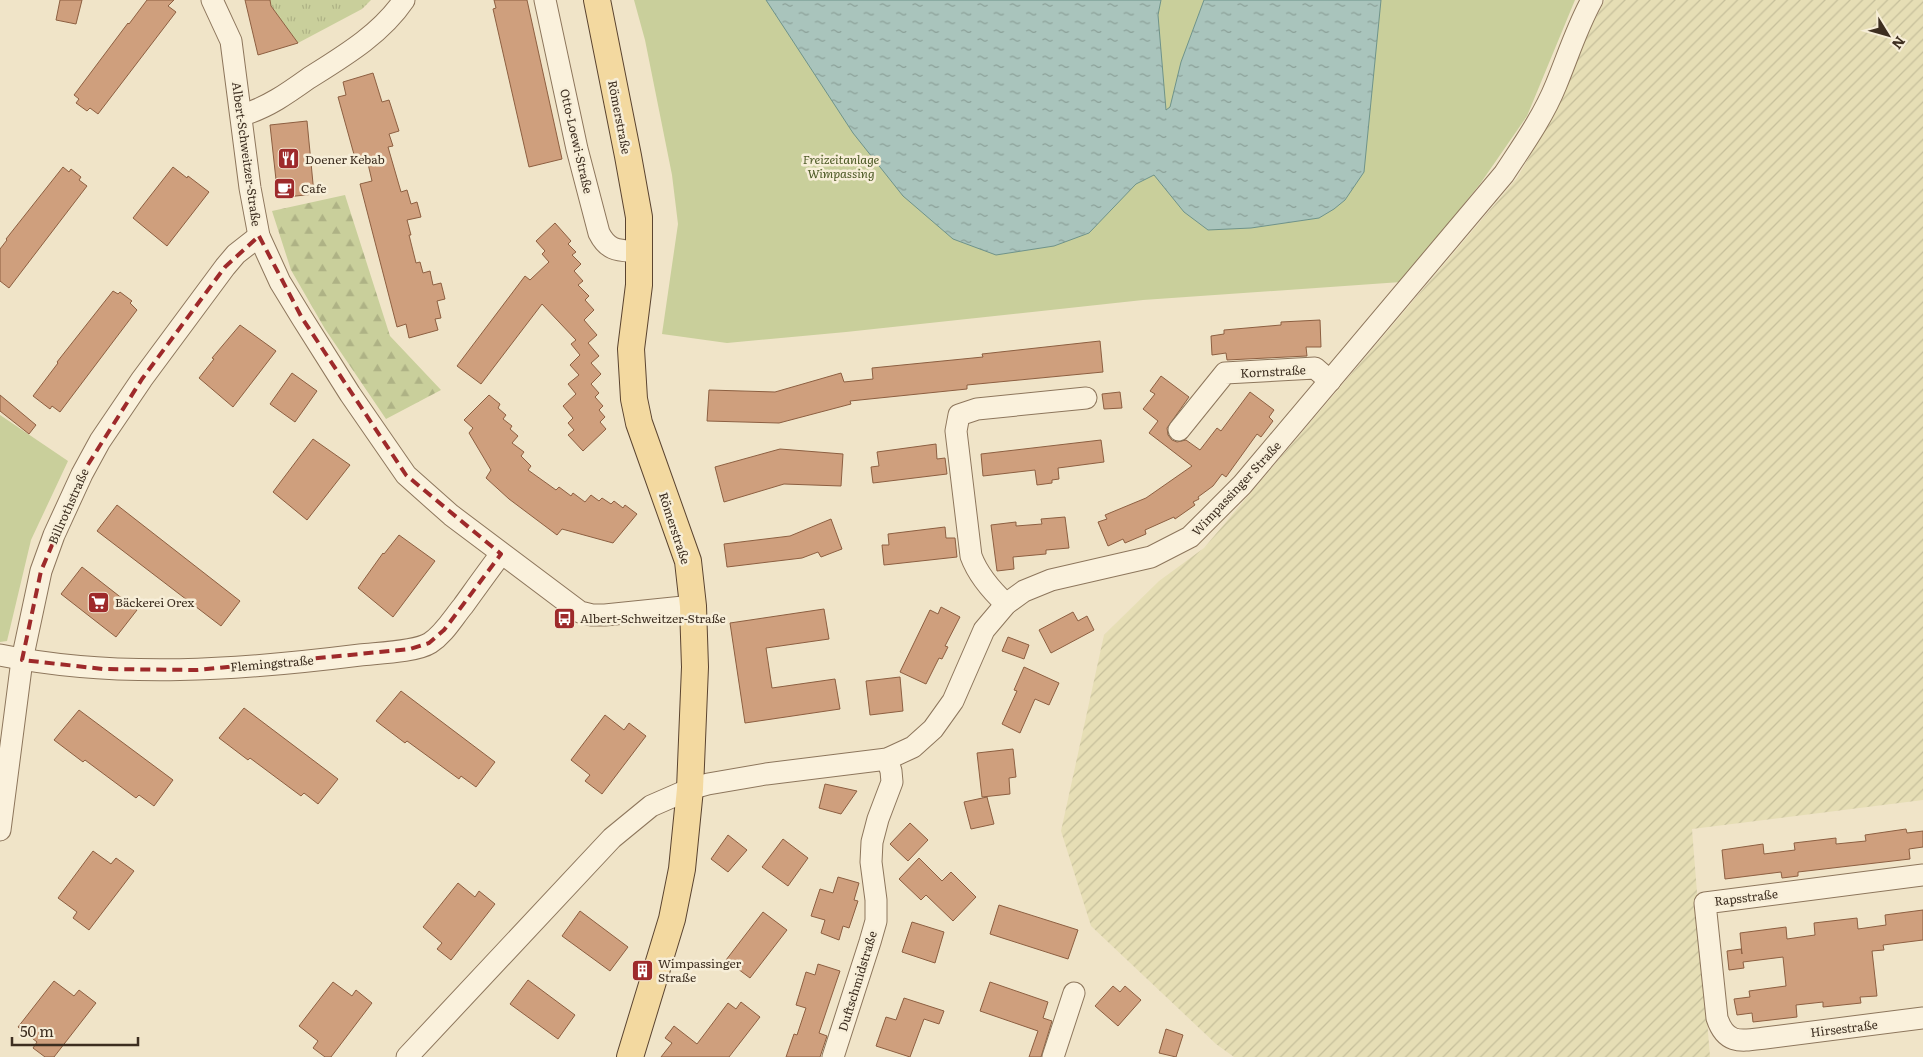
<svg xmlns="http://www.w3.org/2000/svg" width="1923" height="1057" font-family="Literata,serif">
<defs>
<pattern id="farmland-furrows" width="10" height="10" patternUnits="userSpaceOnUse" patternTransform="scale(1.25)"><rect width="10" height="10" fill="#e6deb5"/><path d="M-1 1l2-2M0 10L10 0M9 11l2-2" fill="none" stroke="#c6bf9b"/></pattern>
<pattern id="grass-tufts" width="24" height="20" patternUnits="userSpaceOnUse" patternTransform="scale(1.25)"><rect width="24" height="20" fill="#c9cf9b"/><path d="M3 7l-1-3M5 7V3M7 7l1-3M15 17l-1-3M17 17v-4M19 17l1-3" fill="none" stroke="#aeb285"/></pattern>
<pattern id="forest-firs" width="22" height="20" patternUnits="userSpaceOnUse" patternTransform="scale(1.25)"><rect width="22" height="20" fill="#c9cf9b"/><path d="M5 1l3.5 6h-7zM16 11l3.5 6h-7z" fill="#aeb285"/></pattern>
<pattern id="water-ripples" width="26" height="14" patternUnits="userSpaceOnUse" patternTransform="scale(1.25)"><rect width="26" height="14" fill="#a9c4bc"/><path d="M2 4q2-2 4 0t4 0M15 11q2-2 4 0t4 0" fill="none" stroke="#8ba098"/></pattern>
</defs>
<rect width="100%" height="100%" fill="#f0e4c8"/>
<path fill="url(#farmland-furrows)" d="M1605,0H1923V800L1692,829L1710,1057H1234L1216,1044L1091,926L1061,831L1104,635L1159,581L1204,548L1517,178L1558,107L1590,29Z"/>
<path fill="url(#grass-tufts)" d="M270,0H371L362,9L298,43L271,6Z"/>
<path fill="url(#forest-firs)" d="M345,195L390,336L441,390L386,419L325,329L291,270L272,211Z"/>
<g fill="#c9cf9b">
<path d="M634,0H1575L1527,116L1480,184L1401,282L1143,300L846,332L727,343L662,334L678,224L672,175L645,40Z"/>
<path d="M0,415L68,461L31,540L7,641L0,642Z"/>
</g>
<path fill="url(#water-ripples)" stroke="#6f938a" d="M766,0H1161L1158,15L1166,110L1170,107L1181,62L1204,0H1381L1364,172L1345,200L1334,209L1319,218L1251,228L1208,230L1184,212L1154,175L1136,184L1089,233L1054,246L996,255L953,239L903,196L853,133Z"/>
<g fill="#cf9f7d" stroke="#8d5f41">
<path d="M60,0H82L76,24L56,20Z"/>
<path d="M147,0H174L168,6L176,12L98,114L90,108L87,111L76,103L79,99L74,95L128,23L129,24Z"/>
<path d="M245,0H270L271,6L298,43L258,55Z"/>
<path d="M494,0H527L562,159L529,167L493,9L496,8Z"/>
<path d="M373,73L382,102L389,100L399,131L389,134L393,146L388,147L401,192L407,190L411,204L417,202L421,217L407,220L411,235H409L416,263L420,262L423,273L430,271L433,285L441,283L445,299L437,301L441,318L435,319L438,330L409,338L406,324L397,327L360,184L372,181L366,155L355,158L338,97L346,95L343,82Z"/>
<path d="M307,121L314,194L278,198L270,125Z"/>
<path d="M63,167L69,172L71,169L81,177L79,180L87,186L9,288L0,281V249L7,240L6,239Z"/>
<path d="M173,167L187,178L188,176L209,192L167,246L133,218Z"/>
<path d="M555,223L571,241L568,244L576,252L572,255L581,264L574,271L583,281L578,285L589,296L585,300L594,310L584,320L597,335L588,343L599,356L591,363L601,374L591,384L599,393L595,397L603,406L599,410L605,417L600,422L606,429L583,451L568,435L574,430L568,423L573,418L563,406L576,394L568,384L579,375L570,365L580,355L571,344L576,340L542,304L481,384L457,366L525,276L530,280L549,262L542,254L545,251L536,241Z"/>
<path d="M113,291L118,294L120,292L132,301L130,303L137,310L60,412L52,406L50,409L33,396L58,363L57,362Z"/>
<path d="M1320,320L1321,347H1306L1307,356L1227,360L1226,353L1212,355L1211,336L1224,334V330L1281,325V322Z"/>
<path d="M240,325L276,351L233,407L199,378L214,359L212,358Z"/>
<path d="M1100,341L1103,372L967,385V389L850,401L851,404L779,423L707,421L709,390L775,392L841,373L844,382L873,379L872,368L983,357L982,354Z"/>
<path d="M292,373L317,391L295,422L270,404Z"/>
<path d="M1161,376L1189,397L1167,428L1168,435L1172,440L1177,442L1186,440L1200,450L1217,428L1221,431L1250,392L1274,410L1269,417L1273,421L1261,437L1257,434L1226,477L1222,474L1213,486L1198,497L1199,499L1193,502L1195,505L1175,519L1174,517L1145,530L1146,534L1125,543L1123,539L1108,546L1098,522L1107,519L1105,515L1146,498L1192,466L1149,433L1158,421L1143,409L1155,394L1150,391Z"/>
<path d="M1120,392L1122,408L1104,409L1102,394Z"/>
<path d="M0,395L36,425L29,434L0,411Z"/>
<path d="M489,395L500,404L498,408L506,415L503,419L512,426L510,429L518,436L512,443L524,452L521,456L531,466L528,470L556,490L559,487L571,496L573,493L585,502L591,495L599,501L602,498L611,504L614,501L623,508L625,505L637,514L613,543L562,529L557,535L509,499L486,478L491,470L469,433L473,428L464,420Z"/>
<path d="M313,439L350,465L307,520L273,492Z"/>
<path d="M1101,440L1104,462L1058,468L1059,479L1052,480V483L1037,485L1035,470L983,476L981,454Z"/>
<path d="M936,444L937,459L945,458L947,474L873,483L871,467L879,466L877,452Z"/>
<path d="M780,449L843,454L841,486L784,484L724,502L715,467Z"/>
<path d="M117,505L240,601L221,626L97,531Z"/>
<path d="M1065,517L1069,548L1046,550V554L1013,557L1014,569L997,571L991,525L1016,522V526L1042,524L1041,519Z"/>
<path d="M831,519L842,549L821,557L818,552L802,558L727,567L724,544L790,536Z"/>
<path d="M945,527L946,538H955L957,557L884,565L882,545H889L888,534Z"/>
<path d="M399,535L435,561L393,617L358,588L383,553L384,554Z"/>
<path d="M82,567L137,610L116,637L61,594Z"/>
<path d="M941,607L960,617L945,646L948,647L942,659L939,658L926,684L900,672L930,610L938,614Z"/>
<path d="M824,609L829,639L766,648L772,688L835,679L840,709L745,723L730,623Z"/>
<path d="M1073,612L1078,621L1087,616L1094,630L1051,653L1039,630Z"/>
<path d="M1008,637L1029,645L1024,659L1002,651Z"/>
<path d="M1024,667L1059,683L1049,705L1035,699L1020,733L1002,724L1017,691L1014,690Z"/>
<path d="M900,677L903,711L870,715L866,681Z"/>
<path d="M401,691L495,762L476,787L461,776L459,779L407,741L405,743L376,721Z"/>
<path d="M244,708L338,779L318,804L304,793L301,796L250,758L248,760L219,738Z"/>
<path d="M79,710L173,780L154,806L139,795L136,798L85,760L83,762L54,740Z"/>
<path d="M605,715L624,730L629,723L646,736L602,794L585,781L590,775L571,760Z"/>
<path d="M1013,749L1016,777L1009,778L1010,794L982,797L977,753Z"/>
<path d="M825,784L857,791L841,814L819,808Z"/>
<path d="M987,797L994,824L971,829L964,802Z"/>
<path d="M910,823L928,840L908,861L890,844Z"/>
<path d="M1906,829L1907,833L1923,831V847L1909,849L1910,859L1798,872V876L1782,878L1781,872L1725,879L1722,850L1763,844L1764,854L1795,850L1794,843L1836,838V844L1866,841L1865,835Z"/>
<path d="M728,835L747,850L728,872L711,859Z"/>
<path d="M783,839L808,858L788,886L762,867Z"/>
<path d="M93,851L111,864L116,858L134,871L89,930L73,918L77,912L58,898Z"/>
<path d="M919,858L942,881L951,872L976,897L953,921L926,895L921,900L899,879Z"/>
<path d="M838,877L859,883L854,900L858,901L849,928L843,926L839,940L821,933L825,920L811,916L820,889L833,893Z"/>
<path d="M458,883L475,897L479,891L495,904L451,960L437,949L442,943L423,927Z"/>
<path d="M999,905L1078,930L1068,959L990,934Z"/>
<path d="M1923,910V940L1883,945L1884,950L1872,951L1877,996L1860,997L1861,1003L1823,1007V1002L1796,1005L1797,1017L1753,1022L1752,1013L1737,1015L1734,999L1750,997L1749,991L1786,986L1783,957L1743,962L1744,968L1729,970L1727,951L1741,949L1742,954L1740,933L1786,927L1787,939L1815,935L1814,923L1857,918L1858,929L1886,925L1885,915Z"/>
<path d="M580,911L628,947L610,971L562,936Z"/>
<path d="M763,912L787,930L750,978L726,960Z"/>
<path d="M912,922L944,932L935,963L902,952Z"/>
<path d="M818,964L840,971L819,1033L827,1036L820,1057H786L794,1034L797,1035L806,1008L796,1005L806,972L815,975Z"/>
<path d="M528,980L575,1015L558,1039L510,1004Z"/>
<path d="M54,981L74,996L79,990L96,1003L54,1057H45L33,1048L37,1042L18,1027Z"/>
<path d="M333,982L352,996L356,990L372,1003L331,1057H325L313,1048L318,1041L299,1026Z"/>
<path d="M990,982L1048,1002L1043,1018L1052,1021L1041,1057H1029L1038,1031L980,1011Z"/>
<path d="M1113,986L1120,992L1125,986L1141,1000L1118,1026L1095,1006Z"/>
<path d="M904,998L944,1011L939,1024L924,1019L910,1057L876,1046L886,1017L896,1020Z"/>
<path d="M741,1002L760,1017L729,1057H661L672,1043L665,1038L674,1026L697,1044L728,1003L736,1009Z"/>
<path d="M1166,1029L1183,1035L1176,1057L1159,1053Z"/>
</g>
<g fill="none" stroke-linecap="round" stroke-linejoin="round">
<defs>
<g id="minor">
<path d="M212,0L231,41L250,188L259,236L280,282L302,318L350,394L406,475L451,515L580,612L592,615H605L693,606"/>
<path d="M545,0L577,149L599,233C609,253 621,250 640,252"/>
<path d="M242,115C267,108 288,93 309,78C344,56 381,34 404,0"/>
<path d="M1179,430L1225,373L1315,368L1330,381"/>
<path d="M1006,604C991,590 978,575 971,556L956,431L959,415L977,409L1086,398"/>
<path d="M0,655C118,679 241,670 360,655C377,653 416,652 430,643C444,634 453,618 463,606C476,588 488,571 501,554"/>
<path d="M0,830L22,660L41,571L54,535L82,474L100,441L142,379L225,267L236,254L259,236"/>
<path d="M1923,875L1705,903L1717,1018C1726,1045 1741,1041 1765,1038L1923,1018"/>
<path d="M407,1057L612,838L651,806L690,789L708,784L766,774L887,759L913,747L933,729L953,701L984,630L1006,604L1024,591L1051,580L1151,557L1190,537L1242,485L1504,174C1523,145 1543,117 1556,85C1568,56 1577,27 1592,0"/>
<path d="M833,1057L870,942L876,921V900L871,862L872,842L878,819L892,782L891,771L887,759"/>
<path d="M1053,1057L1074,993"/>
</g>
<path id="major" d="M597,0L628,156L639,217V285L631,349L634,399L639,423L688,561L693,606L695,667L690,789L682,869L672,919L630,1057"/>
</defs>
<use href="#minor" stroke="#8d765c" stroke-width="23"/>
<use href="#major" stroke="#5b4430" stroke-width="28"/>
<use href="#minor" stroke="#faf1dc" stroke-width="21"/>
<use href="#major" stroke="#f3d9a0" stroke-width="26"/>
</g>
<path fill="none" stroke="#9e2a2b" stroke-width="4" stroke-dasharray="10 6" stroke-linejoin="round" d="M259,236L302,318L406,475L501,554L444,630L429,643L410,649L197,670L103,669L22,660L41,571L82,474L142,379L225,267Z"/>
<defs>
<symbol id="restaurant-square" viewBox="-11 -11 22 22"><rect x="-9" y="-9" width="18" height="18" rx="4" fill="#9e2a2b" stroke="#f7eed8"/><path d="M-5-6h1v4h1v-4h1v4h1v-4h1v5L-1.5 .5V6h-2V.5L-5-1ZM5-6V6H3V1.5H1.5Q1.5-4 5-6Z" fill="#fff"/></symbol>
<symbol id="cafe-square" viewBox="-11 -11 22 22"><rect x="-9" y="-9" width="18" height="18" rx="4" fill="#9e2a2b" stroke="#f7eed8"/><path d="M-5.5-4.5H6V0H3Q3 3.5 0 3.5H-2.5Q-5.5 3.5-5.5 0ZM3-3.2v2h1.7v-2ZM-6 4.5H4V6H-6Z" fill="#fff"/></symbol>
<symbol id="supermarket-square" viewBox="-11 -11 22 22"><rect x="-9" y="-9" width="18" height="18" rx="4" fill="#9e2a2b" stroke="#f7eed8"/><path d="M-6-5.5h2.5l.6 2H6L4.5 2H-2.5L-4.4-4H-6ZM-1.5 3.2a1.3 1.3 0 1 0 .1 0ZM3 3.2a1.3 1.3 0 1 0 .1 0Z" fill="#fff"/></symbol>
<symbol id="bus-square" viewBox="-11 -11 22 22"><rect x="-9" y="-9" width="18" height="18" rx="4" fill="#9e2a2b" stroke="#f7eed8"/><path d="M-5-6H5V4H4V6H2V4H-2V6H-4V4H-5ZM-3.5-4V0h7V-4ZM-3.5 1.2v1.5H-2V1.2ZM2 1.2v1.5H3.5V1.2Z" fill="#fff"/></symbol>
<symbol id="building-square" viewBox="-11 -11 22 22"><rect x="-9" y="-9" width="18" height="18" rx="4" fill="#9e2a2b" stroke="#f7eed8"/><path d="M-4-6H4V6H1V3H-1V6H-4ZM-2.5-4.3h1.7v1.8h-1.7ZM.8-4.3h1.7v1.8H.8ZM-2.5-1h1.7V.8h-1.7ZM.8-1h1.7V.8H.8Z" fill="#fff"/></symbol>
</defs>
<g fill-rule="evenodd">
<use href="#restaurant-square" x="276" y="146" width="25" height="25"/>
<use href="#cafe-square" x="272" y="176" width="25" height="25"/>
<use href="#supermarket-square" x="86" y="590" width="25" height="25"/>
<use href="#bus-square" x="552" y="606" width="25" height="25"/>
<use href="#building-square" x="630" y="958" width="25" height="25"/>
</g>
<g text-anchor="middle" dominant-baseline="central" stroke-width="5" stroke-linejoin="round" paint-order="stroke">
<g font-size="12" fill="#3d2e20" stroke="#f7eed8">
<text transform="translate(620 117) rotate(79)">Römerstraße</text>
<text transform="translate(577 141) rotate(77)">Otto-Loewi-Straße</text>
<text transform="translate(247 154) rotate(82)">Albert-Schweitzer-Straße</text>
<text transform="translate(1273 371) rotate(-3)">Kornstraße</text>
<text transform="translate(1236 488) rotate(-47)">Wimpassinger Straße</text>
<text transform="translate(68 506) rotate(-66)">Billrothstraße</text>
<text transform="translate(675 528) rotate(72)">Römerstraße</text>
<text transform="translate(272 663) rotate(-5)">Flemingstraße</text>
<text transform="translate(1746 897) rotate(-7)">Rapsstraße</text>
<text transform="translate(857 981) rotate(-73)">Duftschmidstraße</text>
<text transform="translate(1844 1028) rotate(-7)">Hirsestraße</text>
</g>
<g font-size="12" fill="#3d2e20" stroke="#f7eed8" text-anchor="start">
<text x="305" y="159">Doener Kebab</text>
<text x="301" y="188">Cafe</text>
<text x="115" y="602">Bäckerei Orex</text>
<text x="580" y="618">Albert-Schweitzer-Straße</text>
<text x="658" y="963">Wimpassinger<tspan x="658" dy="14">Straße</tspan></text>
</g>
<g font-size="12" font-style="italic" fill="#4d5a26" stroke="#f7eed8">
<text x="841" y="159">Freizeitanlage<tspan x="841" dy="14">Wimpassing</tspan></text>
</g>
</g>
<g transform="translate(1888 35) rotate(127)" stroke="#f7eed8" stroke-width="4" paint-order="stroke">
<path d="M0-4L9 19L0 12L-9 19Z" fill="#3d2e20"/>
<text y="-8" font-size="14" font-weight="bold" text-anchor="middle" fill="#3d2e20">N</text>
</g>
<path d="M12 1037v8h126v-8" fill="none" stroke="#3d2e20" stroke-width="2.5"/>
<text x="20" y="1037" font-size="15" fill="#3d2e20" stroke="#f7eed8" stroke-width="4" paint-order="stroke">50 m</text>
</svg>
